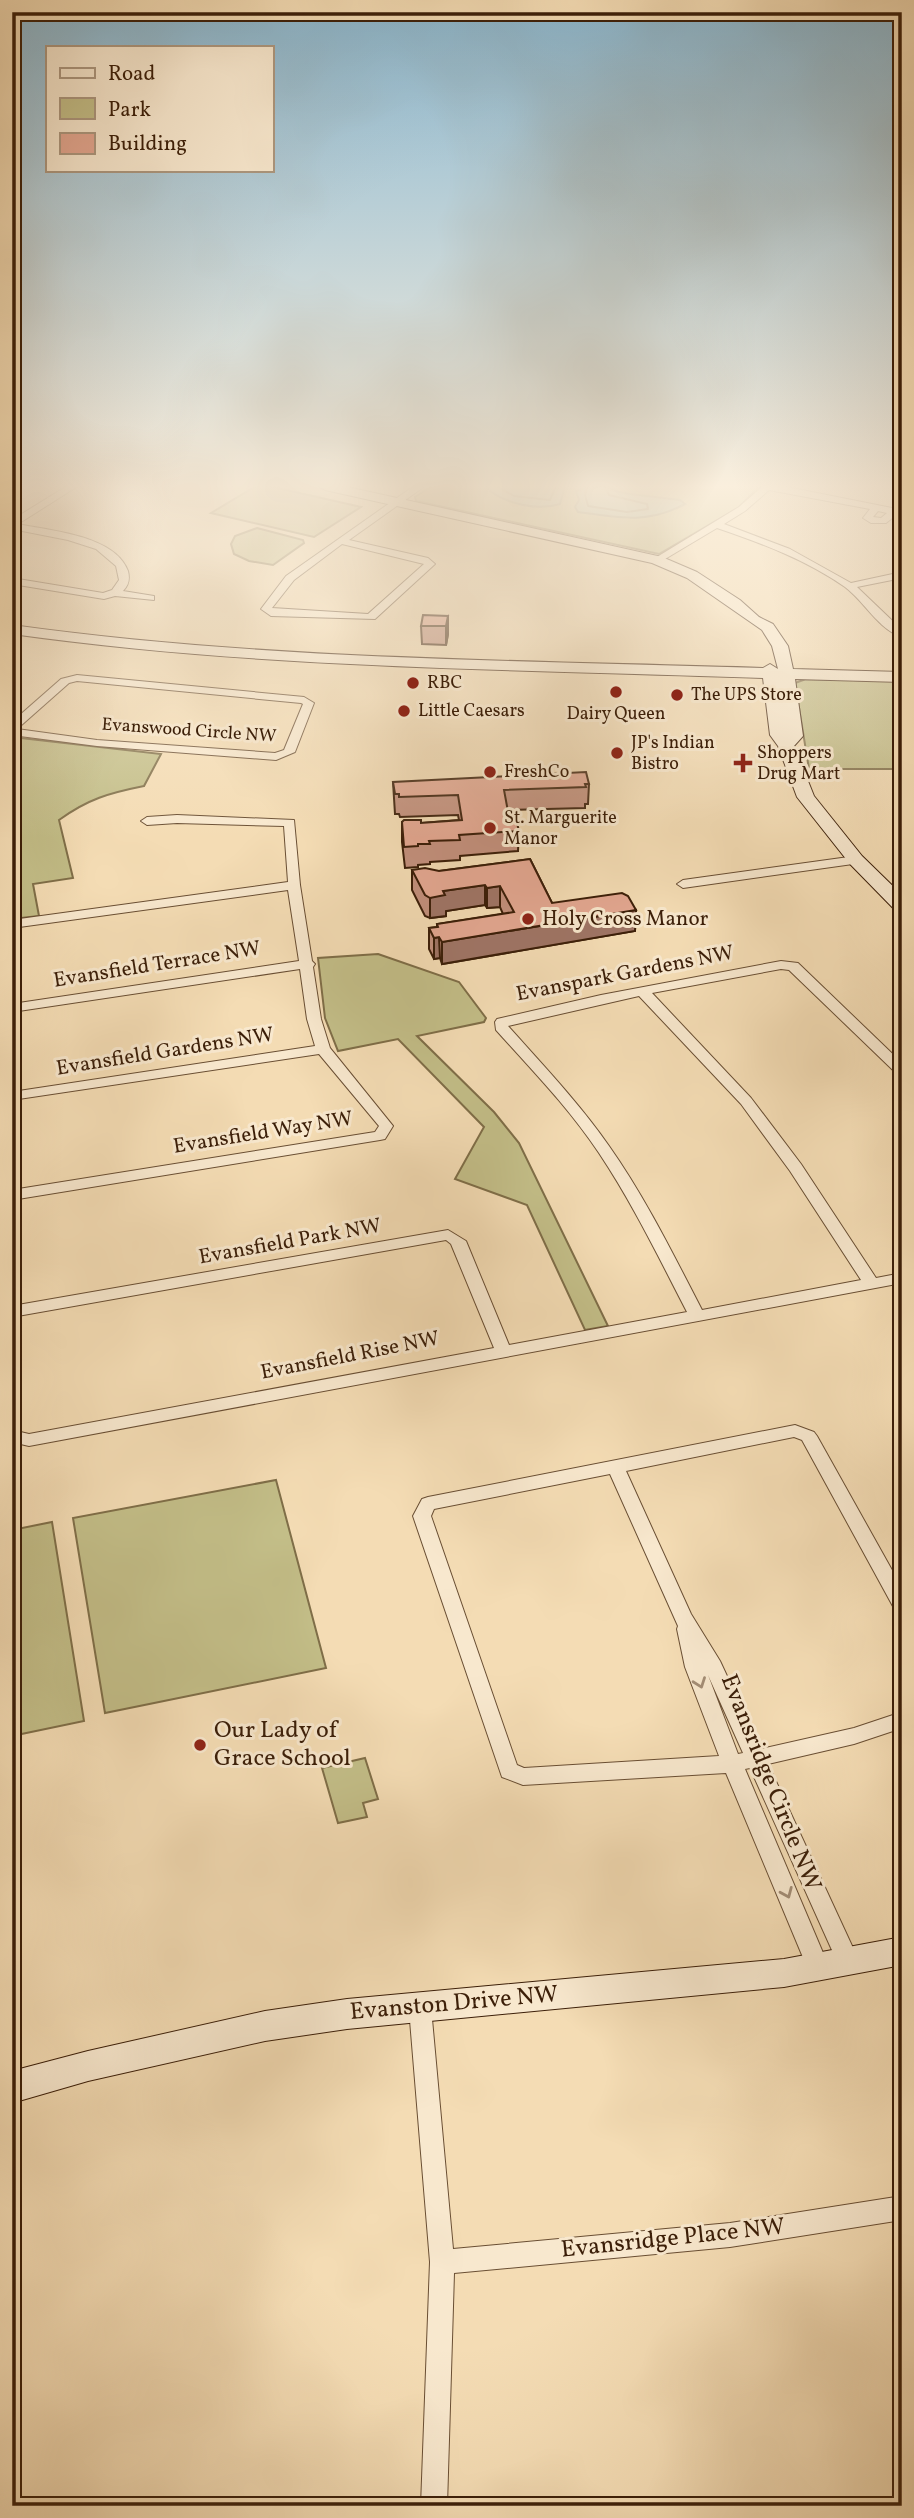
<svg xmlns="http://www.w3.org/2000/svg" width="914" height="2518" font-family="Vollkorn,serif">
<rect width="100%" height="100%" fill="#f4dcb4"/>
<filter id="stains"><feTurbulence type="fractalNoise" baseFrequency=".00286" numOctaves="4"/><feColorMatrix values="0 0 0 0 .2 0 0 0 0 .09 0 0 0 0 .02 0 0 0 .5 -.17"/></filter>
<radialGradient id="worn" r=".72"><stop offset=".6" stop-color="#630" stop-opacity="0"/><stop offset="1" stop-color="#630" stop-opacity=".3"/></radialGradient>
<g fill="#c3be88" stroke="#7f6e48" stroke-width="2">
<path d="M256,486H269L361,507L314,537L211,513Z"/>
<path d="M432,486H760L738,508L659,554L416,501L415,497Z"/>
<path d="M257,528L303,540L304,543L273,565L249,561L234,554L231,544L235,536Z"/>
<path d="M806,679L902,681V769H809L795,683Z"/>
<path d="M12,737L161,754L144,786C109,793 88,799 59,820L73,878L33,884L39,916L12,919Z"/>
<path d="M378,954L459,982L486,1018L484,1022L417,1036L494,1112L519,1143L608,1326L585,1330L527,1205L455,1179L484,1127L398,1039L338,1051L325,1018L318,958Z"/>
<path d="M276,1480L326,1668L105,1713L73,1518Z"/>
<path d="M52,1522L84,1721L12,1736V1530Z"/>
<path d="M365,1758L378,1799L363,1803L367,1817L338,1823L322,1768Z"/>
</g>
<g fill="#9cbbaf" stroke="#757c6c" stroke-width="2">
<path d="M489,486H565L560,504C538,511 508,504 490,491Z"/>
<path d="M590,486L630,494L680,500L685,504C648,524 619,518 578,512L575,507L579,500L576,491Z"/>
</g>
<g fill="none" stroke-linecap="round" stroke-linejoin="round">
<g stroke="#6c6c5c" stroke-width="2">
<path d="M496,486L514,496L550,500L556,486"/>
<path d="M588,486L585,495L588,506L627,512L648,509L647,504L609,495L605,486"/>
</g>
<defs>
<g id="street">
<path d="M67,486H78L18,524C50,531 115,535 128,571C130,579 129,585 123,591L154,596V600L115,596L104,599L12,584V578L103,593L112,590L119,580L116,566L96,549L68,540L12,529V520Z"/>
<path d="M414,486H425L349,540L428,558L435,564L375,619L271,616L261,609L286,576ZM342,544L424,564L368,614L272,608L294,580Z"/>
<path d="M763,486H782L902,510V516L896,515L886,523H871L863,518L870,509L769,490L745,511L724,524L790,549L851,583L902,572V578L857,587L902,630V637C878,629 865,602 845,587C807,560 761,543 717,528L660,562L652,560L739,507ZM878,511L887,513L881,518L873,517Z"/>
<path d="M77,675L304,697L314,703L295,752L276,760L97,746L12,735V722L61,679ZM77,681L301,703L303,704L284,750L275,753L97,740L17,729L69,683Z"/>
<path d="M177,815L294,820L300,885L312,961L315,964L313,967L321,1019L330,1048L393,1126L385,1139L380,1140L12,1200V1190L375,1132L379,1126L319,1054L12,1100V1092L315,1046L307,1019L300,969L12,1012V1004L299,961L288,890L12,928V920L288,882L284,826L177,823L147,825L141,821L147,817Z"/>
<path d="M856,856L862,860L860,863L683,888L677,884L683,880Z"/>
<path d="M781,961L798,963L902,1063V1075L897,1074L789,970L781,969L652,993L751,1098L801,1164L876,1278L902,1273V1283L29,1446L12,1442V1430L29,1434L494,1348L451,1244L446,1240L12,1317V1306L448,1230L466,1241L509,1345L687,1312C659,1258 633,1204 599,1153C569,1108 532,1070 496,1030L495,1022L497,1019L601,995ZM639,996L741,1104L790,1171L861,1280L702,1310C673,1254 645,1197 609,1146C579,1103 543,1065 508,1026Z"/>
<path d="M795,1425L814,1432L817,1436L902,1588V1612L895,1610L802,1440L794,1437L626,1471L691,1614L720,1661L761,1749L854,1728L902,1712V1728L854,1744L768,1764L859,1961L856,1968L848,1971L840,1968L750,1768L745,1769L829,1967L826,1974L818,1977L810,1974L807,1967L726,1773L523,1785L502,1777L413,1516L422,1499L428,1497ZM610,1474L678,1626L677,1629L685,1667L719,1756L524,1768L517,1765L431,1516L434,1509ZM708,1675L743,1753L738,1754Z"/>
<path d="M420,1998L428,2001L431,2008L453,2249L730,2223L902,2196V2220L730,2247L454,2273L447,2506H421L430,2262L409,2008L412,2001Z"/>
</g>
<g id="secondary">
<path d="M318,486H343L662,557L697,572L740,600L759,617L773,624L788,646L793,669L902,672V682L795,679L803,736L794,746L814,796L862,856L902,895V911L895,910L850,864L797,797L778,746L770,735L763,678C512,669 262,669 12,634V625C262,660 512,660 763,668L770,664L778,669L772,646L762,630L687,578L652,563L325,490Z"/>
<path d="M902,1937V1965L784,1987L347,2029L265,2041L88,2081L12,2103V2071L88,2051L265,2011L347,1999L784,1959Z"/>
</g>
</defs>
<use href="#street" stroke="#694e33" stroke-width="2"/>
<use href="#secondary" stroke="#3b1e08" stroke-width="2"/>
<use href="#street" fill="#f8e8ce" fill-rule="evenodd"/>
<use href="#secondary" fill="#f8e8ce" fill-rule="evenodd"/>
</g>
<g fill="#c3907d" stroke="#3b1e08" stroke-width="2">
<path d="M448,616V634L446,645L422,644L421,626Z"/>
<path d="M393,782L589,784L588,804H585V808L507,810L509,817L519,831L518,851L460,856V860L430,862V864L418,865V867L405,868L402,842V822L421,823L459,820L458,815L400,817L399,814H395Z"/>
<path d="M530,859L552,903L636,910L635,931L442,964L440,958L434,959L429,949V928L437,927V924L503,914L500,907L487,908L485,905L446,911V916L430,918L425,916L412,890V870L439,871Z"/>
</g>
<g fill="#9f7566" stroke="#3b1e08" stroke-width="2">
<path d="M448,616V634L446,645V626Z"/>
<path d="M485,885V905L446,911V916L430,918V898L443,891Z"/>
<path d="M500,886V907L487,908V888Z"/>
<path d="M636,910L635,931L442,964V942Z"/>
<path d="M439,937L440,958L434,959V938Z"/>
</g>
<g fill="#e3a791" stroke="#3b1e08" stroke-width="2">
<path d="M423,615L448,616L446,626H421Z"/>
<path d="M586,772L589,784H585L586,787L504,790L509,817L516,819L519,831L459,835L460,840L429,841L430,844H418V846L404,847L402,822L404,820H421V823L462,820L458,795L399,797V794H395L393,782Z"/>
<path d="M530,859L552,903L622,893L628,896L636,910L442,942L439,937L434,938L429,928L438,927L437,924L514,912L500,886L487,888L485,885L443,891L445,895L430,898L425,895L412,870L425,868L439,871Z"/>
</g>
<defs><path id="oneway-chevron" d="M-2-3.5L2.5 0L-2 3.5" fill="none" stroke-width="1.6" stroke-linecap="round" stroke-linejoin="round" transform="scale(1.75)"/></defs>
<g stroke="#a38d75">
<use href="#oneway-chevron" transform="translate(700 1683) rotate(70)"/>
<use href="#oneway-chevron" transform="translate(787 1893) rotate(67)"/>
</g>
<linearGradient id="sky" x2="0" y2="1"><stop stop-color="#89b7d1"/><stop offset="0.58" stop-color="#faefdd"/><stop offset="1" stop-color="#faefdd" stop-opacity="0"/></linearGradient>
<rect width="914" height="838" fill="url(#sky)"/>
<g fill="#8f2418" stroke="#f8e8ce" stroke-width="2.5">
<circle cx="413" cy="683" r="7"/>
<circle cx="616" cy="692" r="7"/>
<circle cx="677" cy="695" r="7"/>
<circle cx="404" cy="711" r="7"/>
<circle cx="617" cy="753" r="7"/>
<path d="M739.5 752.5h7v7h7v7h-7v7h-7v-7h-7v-7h7z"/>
<circle cx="490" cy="772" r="7"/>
<circle cx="490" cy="828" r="7"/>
<circle cx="528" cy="919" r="7"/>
<circle cx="200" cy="1745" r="7"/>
</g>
<g text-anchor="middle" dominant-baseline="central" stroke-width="6" stroke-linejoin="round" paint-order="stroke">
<g font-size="18" fill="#3b1e08" stroke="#f8e8ce" text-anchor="start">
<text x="427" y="683">RBC</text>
<text x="691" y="695">The UPS Store</text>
<text x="418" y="711">Little Caesars</text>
<text x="616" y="714" text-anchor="middle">Dairy Queen</text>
<text x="631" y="743">JP's Indian<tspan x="631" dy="21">Bistro</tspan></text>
<text x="757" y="753">Shoppers<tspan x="757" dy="21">Drug Mart</tspan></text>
<text x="504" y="772">FreshCo</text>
<text x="504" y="818">St. Marguerite<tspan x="504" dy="21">Manor</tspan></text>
</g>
<g font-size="18" fill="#3b1e08" stroke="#f8e8ce">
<text transform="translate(189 731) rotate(4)">Evanswood Circle NW</text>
</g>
<g font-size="21" fill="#3b1e08" stroke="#f8e8ce" text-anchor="start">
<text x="542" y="919">Holy Cross Manor</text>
</g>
<g font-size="21" fill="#3b1e08" stroke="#f8e8ce">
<text transform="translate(157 965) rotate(-9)">Evansfield Terrace NW</text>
<text transform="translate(625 974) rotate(-11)">Evanspark Gardens NW</text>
<text transform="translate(165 1052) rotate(-9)">Evansfield Gardens NW</text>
<text transform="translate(263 1133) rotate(-9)">Evansfield Way NW</text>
<text transform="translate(290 1242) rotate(-10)">Evansfield Park NW</text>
<text transform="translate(350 1356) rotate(-11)">Evansfield Rise NW</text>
</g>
<g font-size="24" fill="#3b1e08" stroke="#f8e8ce" text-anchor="start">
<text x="214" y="1731">Our Lady of<tspan x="214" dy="28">Grace School</tspan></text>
</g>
<g font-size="24" fill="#3b1e08" stroke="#f8e8ce">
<text transform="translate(770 1783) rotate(68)">Evansridge Circle NW</text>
<text transform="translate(454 2004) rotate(-5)">Evanston Drive NW</text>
<text transform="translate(673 2239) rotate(-6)">Evansridge Place NW</text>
</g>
</g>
<rect width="914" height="2518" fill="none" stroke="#f4dcb4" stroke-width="42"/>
<rect x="14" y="14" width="886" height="2490" fill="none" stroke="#3b1e08" stroke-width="3.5"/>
<rect x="21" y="21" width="872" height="2476" fill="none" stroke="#3b1e08" stroke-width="2"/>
<rect x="46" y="46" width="228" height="126" fill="#f8e8ce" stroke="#ac977f" stroke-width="2"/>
<rect x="60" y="68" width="35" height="10" fill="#f8e8ce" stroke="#ac977f" stroke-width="2"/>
<text x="108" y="80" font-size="21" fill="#3b1e08">Road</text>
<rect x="60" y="98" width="35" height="21" fill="#c3be88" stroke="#ac977f" stroke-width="2"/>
<text x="108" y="116" font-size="21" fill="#3b1e08">Park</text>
<rect x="60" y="133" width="35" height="21" fill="#e3a791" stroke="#ac977f" stroke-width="2"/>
<text x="108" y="150" font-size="21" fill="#3b1e08">Building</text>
<rect width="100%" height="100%" filter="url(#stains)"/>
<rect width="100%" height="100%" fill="url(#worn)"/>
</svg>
